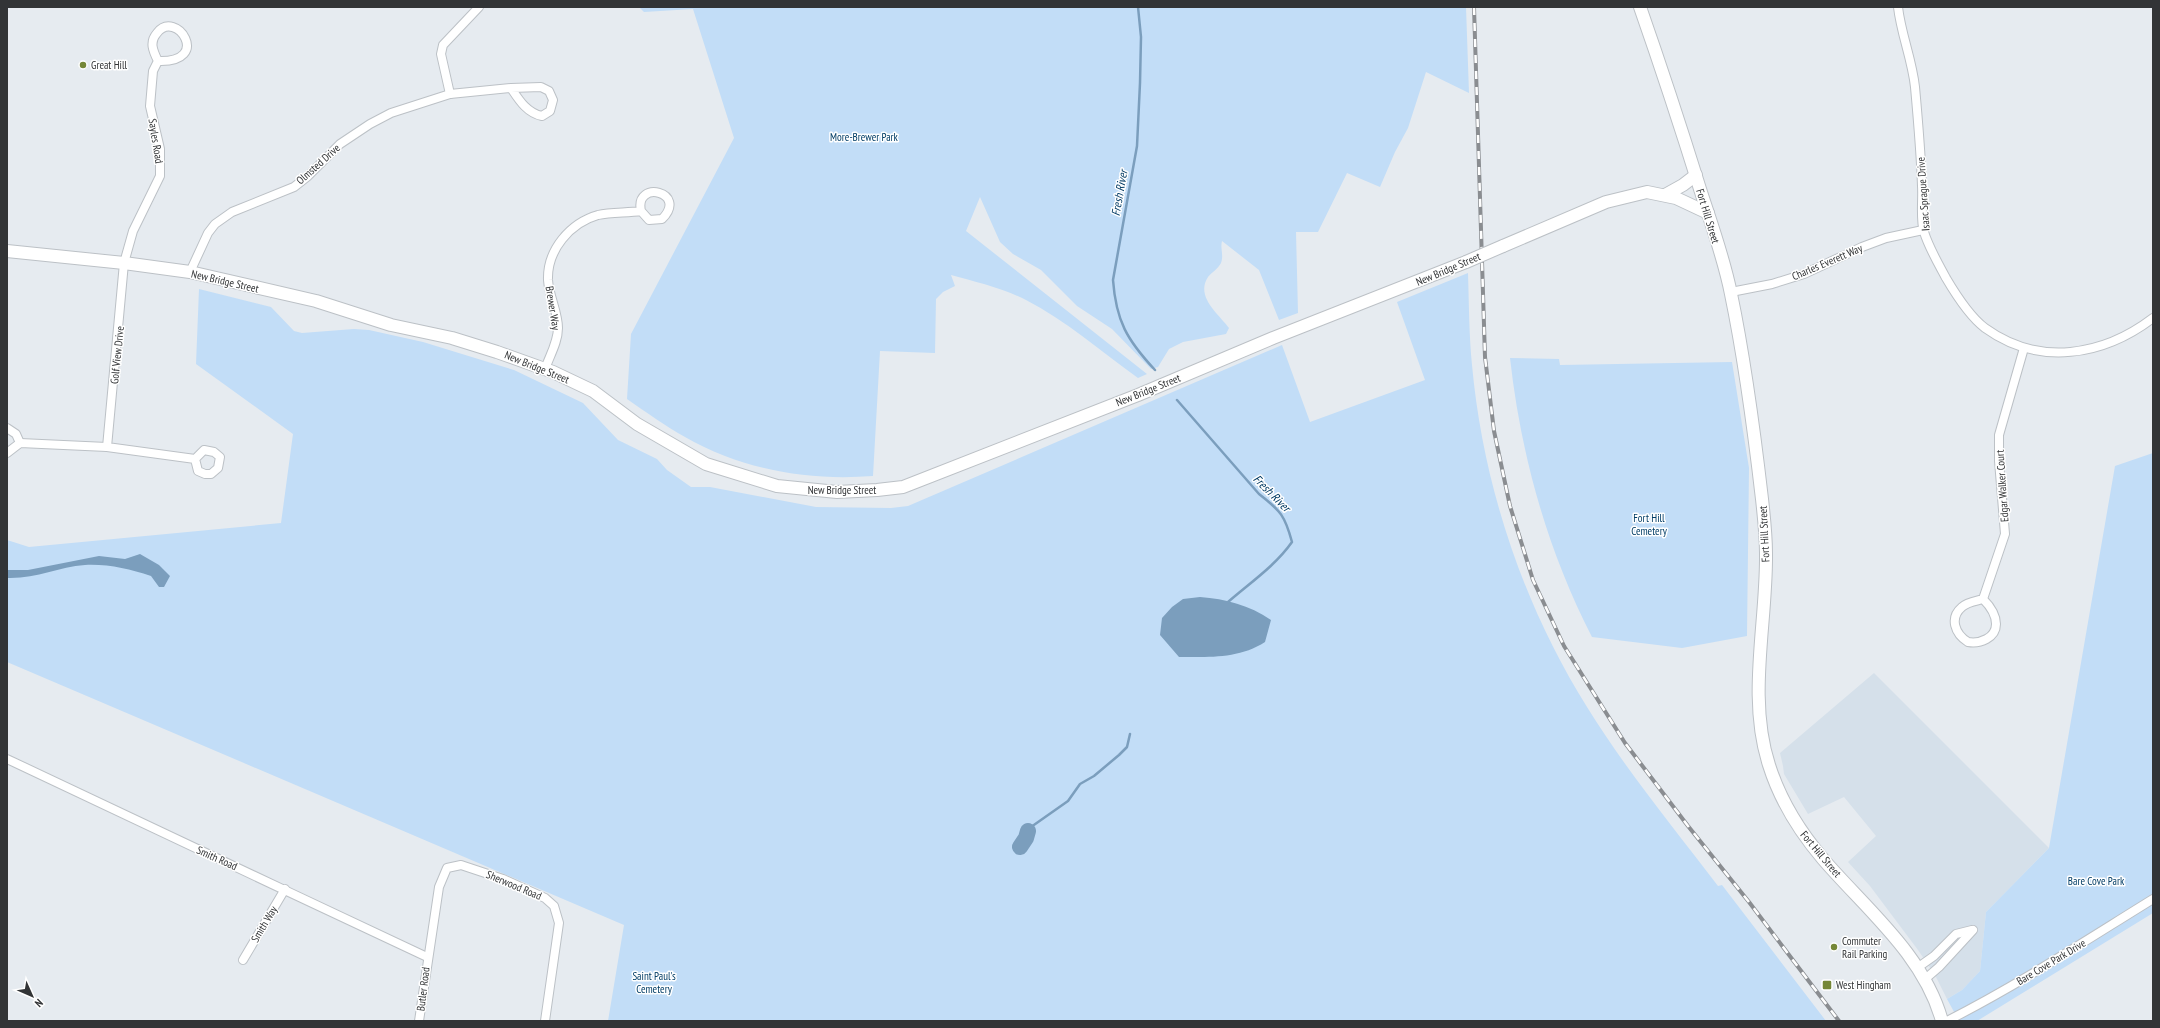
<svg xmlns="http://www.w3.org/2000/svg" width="2160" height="1028" font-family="'PT Sans Narrow',sans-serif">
<rect width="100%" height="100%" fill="#e6ebf0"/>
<path fill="#d5e0ea" d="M1874,673L2049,848L1986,912L1980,971L1962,990L1947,999L1935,975L1918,950L1870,886L1848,862L1876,836L1844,797L1808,814L1784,774L1783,766L1780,753Z"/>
<g fill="#c2ddf7">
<path d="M639,7H1466L1469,93L1426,72L1408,128L1395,152L1380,187L1347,173L1318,232H1296L1298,313L1279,320L1259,270L1222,241C1220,249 1224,255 1221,263C1218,269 1212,272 1208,277C1195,297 1219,314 1229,328L1226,334L1183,342L1169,349L1158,367L1151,369L1112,329L1077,306L1041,270L1013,254L1000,242L980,197L966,231L1147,374L1138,378C1102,352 1065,320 1026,300C1003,288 976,282 951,275L955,286L943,292L936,299L935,353L880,351L873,476C808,481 743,470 685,437C665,426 646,412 627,399L631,334L734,138L693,9L644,12Z"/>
<path d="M1468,273C1469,304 1469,334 1472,365C1483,485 1523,605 1587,707C1626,770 1673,827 1718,886L1722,885L1826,1021H608L624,925L7,662V540L29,547L281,523L293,434L196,364L199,289L271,307L294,331L302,333L354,329L369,330L423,342L514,370L583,403L618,440L657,459L667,470L691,487H710L816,507L891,508L908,506L1282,345L1310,422L1425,380L1397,302Z"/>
<path d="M1510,358L1559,359L1560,365L1732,362L1749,468L1747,636L1682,648L1592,637C1547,549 1521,456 1510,358Z"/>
<path d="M2153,453V913L1977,1021H1959L1947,999L1962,990L1980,971L1986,912L2049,848L2115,466Z"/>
</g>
<g fill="#7b9ebd">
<path d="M140,554L159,565L170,576L164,587H159L151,576C129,569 109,564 85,565C58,567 36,579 7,578V570H28L99,556L125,559Z"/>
<path d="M1200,597C1226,599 1249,605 1271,620L1265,642C1239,659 1208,657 1179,657L1160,635L1162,618L1172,607L1183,599Z"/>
</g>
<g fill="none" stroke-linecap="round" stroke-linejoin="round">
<g stroke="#7b9ebd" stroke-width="2.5">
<path d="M1138,7L1141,37L1140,83L1137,146L1113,280C1116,321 1127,340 1155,370"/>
<path d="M1177,400L1259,494C1281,511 1285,516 1292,542C1275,566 1251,582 1228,602"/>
<path d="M1031,827L1068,801L1080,784L1094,776L1119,755L1127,747L1130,734"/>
</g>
<path stroke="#7b9ebd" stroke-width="16" d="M1020,847L1026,838L1028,831"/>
<defs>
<g id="street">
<path d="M1898,7C1901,34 1912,59 1915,87C1918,120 1921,153 1922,186C1923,200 1920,219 1924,232C1929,248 1938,263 1946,278C1956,295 1969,316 1985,328C2039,367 2103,356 2153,318"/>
<path d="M158,61C213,63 176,8 157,33C149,42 153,51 158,61L153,71L150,106L160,149V176L133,231L124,263L107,447L195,459L204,450L214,452L220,457L218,468L211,474H205L198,471L195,459"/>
<path d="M450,94L441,54L443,45L479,7"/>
<path d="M190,272L208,233L215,224L232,212L294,187L308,176L340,144L370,124L391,113L450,94L511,88C519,100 527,113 542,116L550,111L553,100L549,91L541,87L511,88"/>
<path d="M1731,292L1772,284L1804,274L1862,247L1886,238L1923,230"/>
<path d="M545,369C550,355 558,342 558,328C558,312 549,296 548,280C547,250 570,223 598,215C611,212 627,213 641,211L649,220L662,219C689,192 634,179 641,211"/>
<path d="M7,428L16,434L20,443"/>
<path d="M7,453L20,443L107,447"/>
<path d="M1983,599C1989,605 1996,614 1996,624C1996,638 1980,644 1968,642C1955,634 1949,618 1962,607C1967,602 1976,601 1983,599L2005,534L1999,461V435L2024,348"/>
<path d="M7,759C147,826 287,891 427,957"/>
<path d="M243,960L285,889"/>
<path d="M1917,968L1934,956L1956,934L1972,930"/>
<path d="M1924,980L1939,967L1973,930"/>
<path d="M419,1021L439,887L447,868L461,865L503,879L545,898L554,906L559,923L545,1021"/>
<path d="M1947,1021C2018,985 2085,941 2153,899"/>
</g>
<g id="secondary">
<path d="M1640,7C1661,67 1681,128 1700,189C1711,223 1724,258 1731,294C1745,361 1754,430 1762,499C1764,517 1766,535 1766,553C1767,623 1747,697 1769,765C1780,800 1800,832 1823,859C1866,909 1924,955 1942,1021"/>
<path d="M1665,195L1683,185L1696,175"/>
<path d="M1503,246L1606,202L1647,192L1676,198L1708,213"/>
<path d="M7,251L124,263L190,272L316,301L391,325L452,338L497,352L553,372L593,391L637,424L706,464L777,486L837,492L877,490L903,487L1138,395L1273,338L1466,262"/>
</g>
</defs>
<use href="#street" stroke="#bcc1c6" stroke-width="10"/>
<use href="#secondary" stroke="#bcc1c6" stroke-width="14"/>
<use href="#street" stroke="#fff" stroke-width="8"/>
<use href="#secondary" stroke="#fff" stroke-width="12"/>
<defs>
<path id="rail" d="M1474,7L1485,357L1494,431L1510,506L1533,580L1564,646L1625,743L1688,826L1749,902L1839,1021"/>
</defs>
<use href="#rail" stroke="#8a8d91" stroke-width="4"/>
<use href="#rail" stroke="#fff" stroke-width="2.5" stroke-dasharray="8" stroke-linecap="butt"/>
<defs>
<path id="secondary-bridge" d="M1466,262L1503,246"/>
</defs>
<use href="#secondary-bridge" stroke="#bcc1c6" stroke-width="14" stroke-linecap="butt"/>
<use href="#secondary-bridge" stroke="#fff" stroke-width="12"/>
</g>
<g fill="#758737" stroke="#fff" stroke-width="1.5">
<circle cx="83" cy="65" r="4"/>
<circle cx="1834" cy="947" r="4"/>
<rect x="1822" y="980" width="10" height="10" rx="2"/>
</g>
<g text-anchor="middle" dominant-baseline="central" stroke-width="3" stroke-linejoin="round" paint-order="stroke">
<g font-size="11" fill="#323436" stroke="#fff" text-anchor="start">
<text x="91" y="65">Great Hill</text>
<text x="1842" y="941">Commuter<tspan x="1842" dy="13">Rail Parking</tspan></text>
<text x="1836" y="985">West Hingham</text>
</g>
<g font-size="11" fill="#003c65" stroke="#fff">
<text x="864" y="137">More-Brewer Park</text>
<text x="1649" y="518">Fort Hill<tspan x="1649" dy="13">Cemetery</tspan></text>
<text x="2096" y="881">Bare Cove Park</text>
<text x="654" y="976">Saint Paul's<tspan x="654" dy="13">Cemetery</tspan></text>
</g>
<g font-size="11" fill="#323436" stroke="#fff">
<text transform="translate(156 141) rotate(81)">Sayles Road</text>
<text transform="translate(318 164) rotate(-42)">Olmsted Drive</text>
<text transform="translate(1923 194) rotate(-94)">Isaac Sprague Drive</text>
<text transform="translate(1708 216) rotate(73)">Fort Hill Street</text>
<text transform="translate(1827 262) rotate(-23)">Charles Everett Way</text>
<text transform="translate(1448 269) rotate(-23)">New Bridge Street</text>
<text transform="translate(225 281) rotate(13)">New Bridge Street</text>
<text transform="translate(553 308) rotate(81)">Brewer Way</text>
<text transform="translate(117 355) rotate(-84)">Golf View Drive</text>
<text transform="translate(537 367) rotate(22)">New Bridge Street</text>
<text transform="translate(1148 390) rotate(-22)">New Bridge Street</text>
<text transform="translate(2002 486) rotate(-94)">Edgar Walker Court</text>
<text x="842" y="490">New Bridge Street</text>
<text transform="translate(1764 534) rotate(-93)">Fort Hill Street</text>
<text transform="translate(1821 854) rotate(50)">Fort Hill Street</text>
<text transform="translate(217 858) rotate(24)">Smith Road</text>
<text transform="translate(514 885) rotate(23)">Sherwood Road</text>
<text transform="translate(264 924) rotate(-59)">Smith Way</text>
<text transform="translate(2051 962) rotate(-31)">Bare Cove Park Drive</text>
<text transform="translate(423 989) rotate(-83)">Butler Road</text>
</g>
<g font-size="12" font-style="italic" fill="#003a63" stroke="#fff">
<text transform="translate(1119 193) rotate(-80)">Fresh River</text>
<text transform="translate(1272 493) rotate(45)">Fresh River</text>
</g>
</g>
<rect width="2160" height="1028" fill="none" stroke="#323436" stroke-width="16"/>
<g transform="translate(32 996) rotate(135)" stroke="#ffffff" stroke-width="3" paint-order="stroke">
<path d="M0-3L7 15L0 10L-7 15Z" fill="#323436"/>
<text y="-6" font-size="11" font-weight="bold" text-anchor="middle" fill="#323436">N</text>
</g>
</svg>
